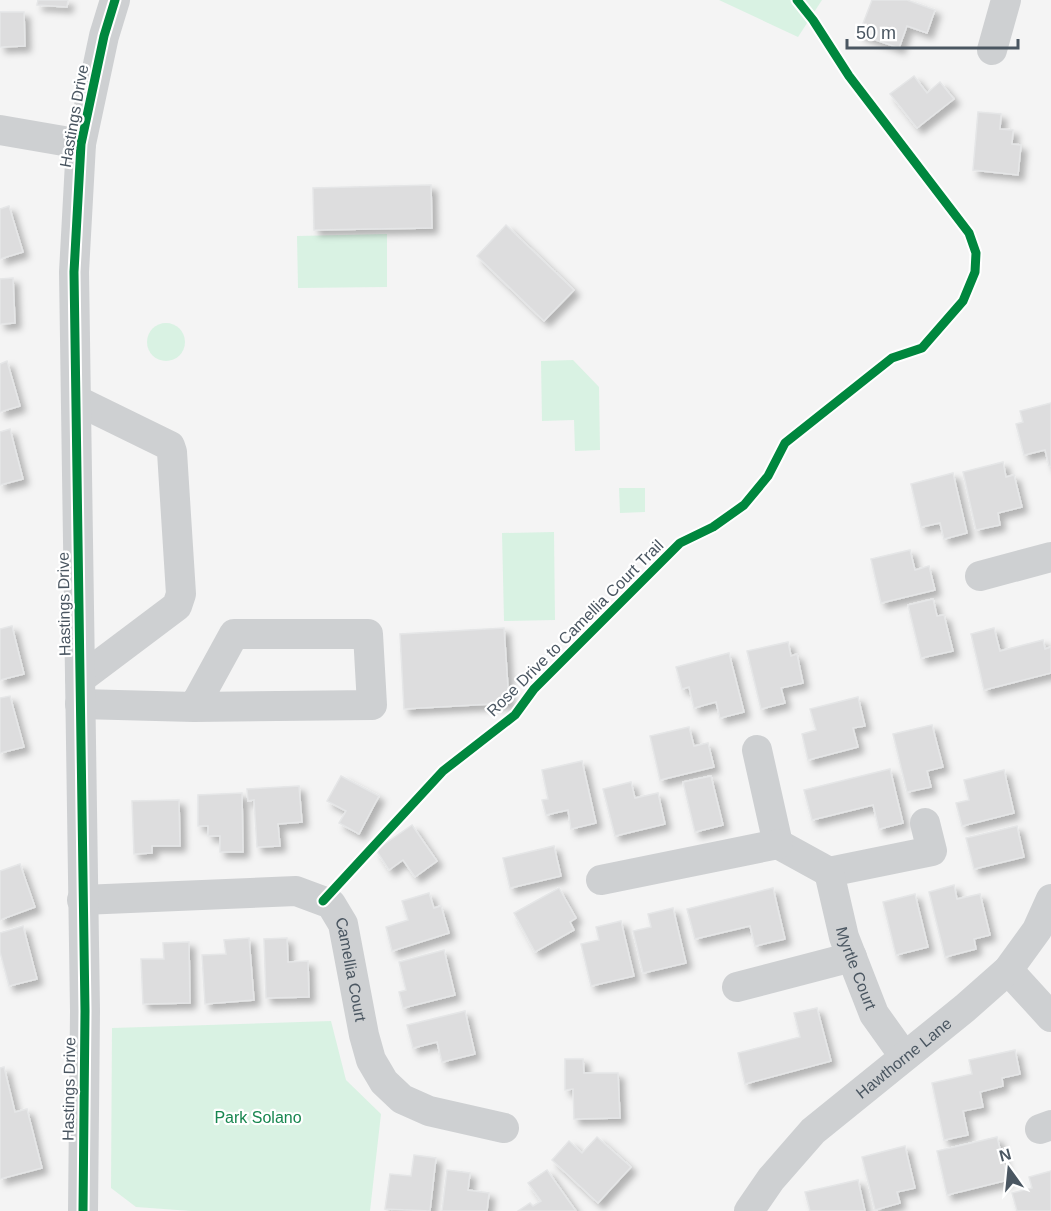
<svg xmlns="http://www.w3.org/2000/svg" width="1051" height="1211" font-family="Helvetica,sans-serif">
<defs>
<filter id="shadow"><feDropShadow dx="5.5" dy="5.5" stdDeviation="3" flood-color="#0004"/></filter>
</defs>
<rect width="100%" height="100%" fill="#f4f4f4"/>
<g fill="#d9f2e3">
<path d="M719,0H822L798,37Z"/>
<path d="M387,234V287L298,288L297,236Z"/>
<circle cx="166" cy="342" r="19"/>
<path d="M573,360L599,387L600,450L575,451L574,420L542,421L541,361Z"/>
<path d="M619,488H645V512L620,513Z"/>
<path d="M554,532L555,620L504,621L502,533Z"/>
<path d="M331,1021L346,1080L381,1114L370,1211H191L136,1207L111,1188L112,1028Z"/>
</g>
<g fill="#ddddde" stroke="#e5e6e7" stroke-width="1.5" filter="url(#shadow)">
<path d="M38,0H68L67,7L37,5Z"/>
<path d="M872,0H907L935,10L927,33L907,26L899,48L859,34Z"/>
<path d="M0,12H24L25,46L0,47Z"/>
<path d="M914,76L927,93L940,82L954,99L917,128L890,94Z"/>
<path d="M978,112L1001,114L1000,129L1013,130L1012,144L1021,145L1018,175L973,170Z"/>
<path d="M431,185L432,228L314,230L313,188Z"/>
<path d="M9,206L23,252L0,259V209Z"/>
<path d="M506,225L574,290L544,321L477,256Z"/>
<path d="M13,278L15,323L0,324V279Z"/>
<path d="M7,361L20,406L0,412V364Z"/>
<path d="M1051,403V466H1049L1045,450L1024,455L1016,424L1023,422L1020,411Z"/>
<path d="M10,429L23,479L0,485V432Z"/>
<path d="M1003,462L1006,477L1014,475L1022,507L998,513L1000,525L976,530L963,472Z"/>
<path d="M953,473L967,533L944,539L940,523L921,527L911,484Z"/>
<path d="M910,550L915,570L929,566L935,590L881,603L871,559Z"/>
<path d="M933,599L937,616L944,615L953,651L921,658L908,605Z"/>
<path d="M12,626L24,674L0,680V629Z"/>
<path d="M504,628L509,703L404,709L400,634Z"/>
<path d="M994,628L1000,651L1043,640L1045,649L1051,647V673L984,690L971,634Z"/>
<path d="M788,642L791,656L797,654L803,683L781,688L785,703L761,709L747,651Z"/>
<path d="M729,653L744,712L720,718L716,702L694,708L689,687L682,689L676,667Z"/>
<path d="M10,696L24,747L0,753V698Z"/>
<path d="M858,697L865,726L853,728L858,747L808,760L802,734L816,730L810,709Z"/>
<path d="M932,725L943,767L927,771L931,787L907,792L893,734Z"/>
<path d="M689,727L694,746L708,743L714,767L660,780L650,736Z"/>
<path d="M582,761L596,823L571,829L568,810L546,815L542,800L548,799L542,770Z"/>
<path d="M890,769L903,823L879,829L873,805L812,820L804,790Z"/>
<path d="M1004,770L1014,813L962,826L956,803L969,800L964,780Z"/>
<path d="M341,776L379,796L359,834L339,823L346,811L327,801Z"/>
<path d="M711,776L723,825L695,832L683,782Z"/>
<path d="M631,782L635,798L658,793L665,824L615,836L603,789Z"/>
<path d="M299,786L302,822L278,824L280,846L257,847L254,800L248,801L247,789Z"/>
<path d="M242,793L243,852H220V836H208V826H198V795Z"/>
<path d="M179,800L180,846H152V853L134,854L132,801Z"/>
<path d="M412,825L437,861L415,877L403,860L389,870L376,850Z"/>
<path d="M1017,826L1024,857L974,869L966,838Z"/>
<path d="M554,846L561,876L510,888L503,858Z"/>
<path d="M20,864L35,907L0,920V871Z"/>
<path d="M954,885L957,899L980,894L990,935L974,939L976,949L945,957L929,892Z"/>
<path d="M559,888L576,918L570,922L574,930L535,952L514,913Z"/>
<path d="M773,888L785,939L755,946L750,926L695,939L687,909Z"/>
<path d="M429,893L434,908L441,906L449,933L392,951L386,927L408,920L402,901Z"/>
<path d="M915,894L928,947L896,955L883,902Z"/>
<path d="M673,908L686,963L643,973L633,931L651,927L648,914Z"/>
<path d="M621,921L634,976L591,986L581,944L599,940L596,927Z"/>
<path d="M23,926L37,979L9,986L0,952V933Z"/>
<path d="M249,938L254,1000L205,1004L202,955L226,954L224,940Z"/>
<path d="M287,938L288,962L308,961L309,997L266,998L264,939Z"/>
<path d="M189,942L190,1003L143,1004L141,959H164L163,943Z"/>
<path d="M444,950L455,995L403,1008L399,992L406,990L399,962Z"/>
<path d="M817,1008L831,1061L745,1084L738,1053L800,1037L794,1013Z"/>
<path d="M465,1011L475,1054L442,1062L437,1042L413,1048L407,1025Z"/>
<path d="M1015,1050L1020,1074L1002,1078L1003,1086L980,1092L983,1107L963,1111L968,1135L944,1140L932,1083L972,1074L969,1060Z"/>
<path d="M565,1059H583L584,1073H618L620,1118L574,1119L573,1089L565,1090Z"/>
<path d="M4,1067L15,1112L27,1109L42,1168L0,1179V1068Z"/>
<path d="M597,1137L631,1167L598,1203L552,1160L569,1141L582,1153Z"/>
<path d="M997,1137L1008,1180L947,1195L937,1151Z"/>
<path d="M905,1146L915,1188L897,1192L900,1203L875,1210L862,1157Z"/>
<path d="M414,1155L436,1158L430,1211L385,1209L390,1174L411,1176Z"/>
<path d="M447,1170L470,1173L468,1190L489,1193L487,1211H442Z"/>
<path d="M547,1170L576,1211H518L530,1203L533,1206L541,1201L528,1183Z"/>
<path d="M1051,1171V1211H1017L1012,1193L1032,1188L1029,1177Z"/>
<path d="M858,1180L865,1211H810L805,1192Z"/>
</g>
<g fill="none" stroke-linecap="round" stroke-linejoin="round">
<g stroke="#ced0d2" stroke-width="30">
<path d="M992,50L1006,0"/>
<path d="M0,130L81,144"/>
<path d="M76,400L170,446L172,452L181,594L177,606L80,679"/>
<path d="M980,576L1051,557"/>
<path d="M80,704L194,707L372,705L368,634H234L194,707"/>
<path d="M757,750L778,844L829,872L932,851L925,823"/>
<path id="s1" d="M829,872L844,937L874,1014L904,1056"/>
<path d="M601,880L778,844"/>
<path id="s2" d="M82,900L296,891L331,904L343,924L364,1035L371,1060L384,1082L402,1099L429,1111L504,1128"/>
<path d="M1008,970L1051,1017"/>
<path d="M737,987L852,957"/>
<path d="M1040,1129L1051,1125"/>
<path d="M83,1211L85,1011L74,272L81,144L104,36L115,0"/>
<path id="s3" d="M749,1211L771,1179L813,1131L965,1008L1008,970L1037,930L1051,899"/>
</g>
<defs>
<g id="cycleway">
<path d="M323,901L443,771L515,715L534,689L680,543L713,527L744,505L768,476L785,443L892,358L922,348L963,301L975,272L976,253L969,233L849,76L813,20L797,0"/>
<path d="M83,1211L85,1011L74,272L81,144L104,36L115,0"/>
</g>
</defs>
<use href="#cycleway" stroke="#fff" stroke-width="13"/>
<use href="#cycleway" stroke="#00873e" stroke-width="9"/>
</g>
<g text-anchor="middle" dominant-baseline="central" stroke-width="4.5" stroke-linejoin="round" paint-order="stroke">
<g font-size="16" fill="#4a5661" stroke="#fff">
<text transform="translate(74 116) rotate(-80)">Hastings Drive</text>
<text transform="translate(64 604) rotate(-91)">Hastings Drive</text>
<text transform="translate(575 628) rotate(-45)">Rose Drive to Camellia Court Trail</text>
<text stroke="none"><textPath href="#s1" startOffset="100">Myrtle Court</textPath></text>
<text stroke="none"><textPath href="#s2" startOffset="321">Camellia Court</textPath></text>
<text stroke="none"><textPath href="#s3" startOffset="219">Hawthorne Lane</textPath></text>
<text transform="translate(69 1089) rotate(-89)">Hastings Drive</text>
</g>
<g font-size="16" fill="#17864f" stroke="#fff">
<text x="258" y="1117">Park Solano</text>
</g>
</g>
<g transform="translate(1009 1169) rotate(345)" stroke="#ffffff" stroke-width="4.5" paint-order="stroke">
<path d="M0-4.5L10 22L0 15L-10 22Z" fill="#4a5661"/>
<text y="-9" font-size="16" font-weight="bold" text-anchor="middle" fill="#4a5661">N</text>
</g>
<path d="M847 39v9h171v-9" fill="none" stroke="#4a5661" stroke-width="3"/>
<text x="856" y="39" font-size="18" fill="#4a5661" stroke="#ffffff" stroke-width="4.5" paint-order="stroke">50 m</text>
</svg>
